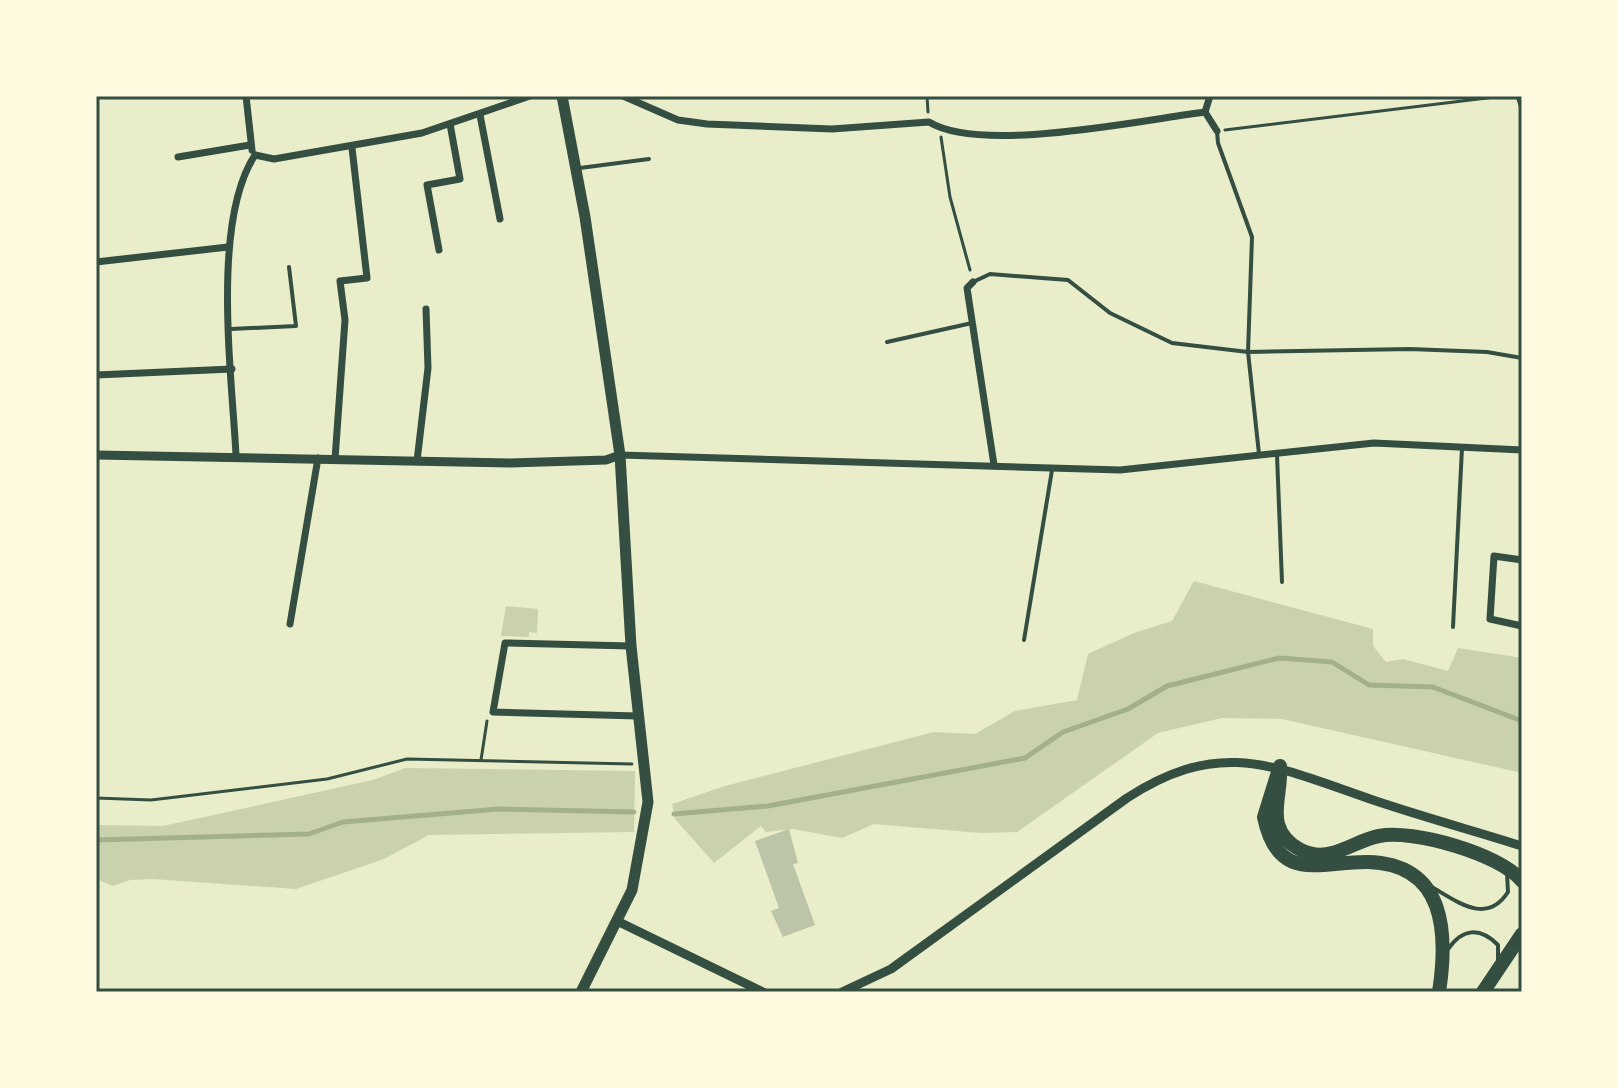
<svg xmlns="http://www.w3.org/2000/svg" width="1618" height="1088" font-family="'Varela Round',sans-serif">
<rect width="100%" height="100%" fill="#e9edc9"/>
<g fill="#cad2ad">
<path d="M1194,581L1373,629V646L1386,662L1403,659L1448,671L1458,648L1522,658V773L1282,719L1222,718L1158,733L1017,832L981,833L874,824L842,838L793,829L766,832L761,826L714,863L675,819L672,804L725,786L934,732L975,734L1015,711L1077,700L1088,654L1134,633L1172,621Z"/>
<path d="M506,606L538,609L537,633L529,632V637L501,636Z"/>
<path d="M405,768L635,771L634,832L429,835L384,859L296,889L152,879L130,880L113,886L96,879V825L163,826L373,780Z"/>
</g>
<g fill="none" stroke-linecap="round" stroke-linejoin="round">
<g stroke="#a3b18a" stroke-width="5">
<path d="M674,814L768,806L1025,758L1063,732L1128,709L1167,686L1279,658L1332,662L1369,685L1433,687L1522,721"/>
<path d="M96,840L309,834L343,822L499,809L634,812"/>
</g>
</g>
<path fill="#bcc5a7" d="M789,829L798,863L793,864L815,925L783,937L771,911L779,908L755,841Z"/>
<g fill="none" stroke-linecap="round" stroke-linejoin="round">
<g stroke="#344e41" stroke-width="3">
<path d="M927,96L928,112"/>
<path d="M1225,130L1503,96"/>
<path d="M941,137L950,197L970,270"/>
<path d="M481,760L487,721"/>
<path d="M96,798L151,800L327,779L407,759L632,764"/>
</g>
<g stroke="#344e41" stroke-width="4">
<path d="M1217,131L1218,143L1252,237L1248,352L1259,454"/>
<path d="M580,168L649,159"/>
<path d="M973,282L990,274L1068,280L1110,313L1172,343L1248,352L1410,349L1487,352L1522,358"/>
<path d="M231,329L296,326L289,267"/>
<path d="M887,342L972,323"/>
<path d="M1277,455L1282,582"/>
<path d="M1453,627L1462,448"/>
<path d="M1024,640L1052,470"/>
<path d="M1430,886C1457,901 1486,926 1508,892L1507,874"/>
<path d="M1448,949C1463,928 1480,927 1498,945V962"/>
</g>
<g stroke="#344e41" stroke-width="7">
<path d="M246,96L252,150"/>
<path d="M623,96L678,120L707,124L832,129L929,122C981,154 1142,120 1205,112"/>
<path d="M1519,96L1522,105"/>
<path d="M1205,112L1217,131"/>
<path d="M1205,112L1210,96"/>
<path d="M480,115L500,219"/>
<path d="M255,155L274,159L422,133L530,96"/>
<path d="M178,157L250,145"/>
<path d="M439,250L427,185L460,179L450,124"/>
<path d="M96,262L228,247"/>
<path d="M973,282L967,288L994,465"/>
<path d="M96,375L232,369"/>
<path d="M236,455C232,376 211,222 255,155"/>
<path d="M620,455L1120,470L1374,443L1522,450"/>
<path d="M335,459L345,320L340,281L367,278L352,148"/>
<path d="M417,461L428,368L426,309"/>
<path d="M1522,560L1494,556L1490,619L1522,626"/>
<path d="M290,624L318,458"/>
<path d="M631,646L505,643L493,712L638,716"/>
</g>
<g stroke="#344e41" stroke-width="9">
<path d="M96,455L510,463L606,460L620,455"/>
<path d="M617,921L763,992"/>
<path d="M842,992L891,969L1127,798C1221,737 1274,766 1370,799C1420,816 1471,830 1522,846"/>
</g>
<path stroke="#344e41" stroke-width="11" d="M562,96L585,217L620,455L631,646L648,802L632,890L581,992"/>
<g stroke="#344e41" stroke-width="14">
<path d="M1280,766L1264,817C1278,885 1321,861 1368,862C1446,864 1448,934 1439,992"/>
<path d="M1280,775C1280,791 1274,809 1278,824C1285,847 1311,859 1332,853C1348,849 1363,839 1379,836C1413,829 1500,854 1522,881"/>
<path d="M1483,992L1522,934"/>
</g>
</g>
<rect width="1618" height="1088" fill="none" stroke="#fefae0" stroke-width="196"/>
<rect x="98" y="98" width="1422" height="892" fill="none" stroke="#344e41" stroke-width="3"/>
</svg>
